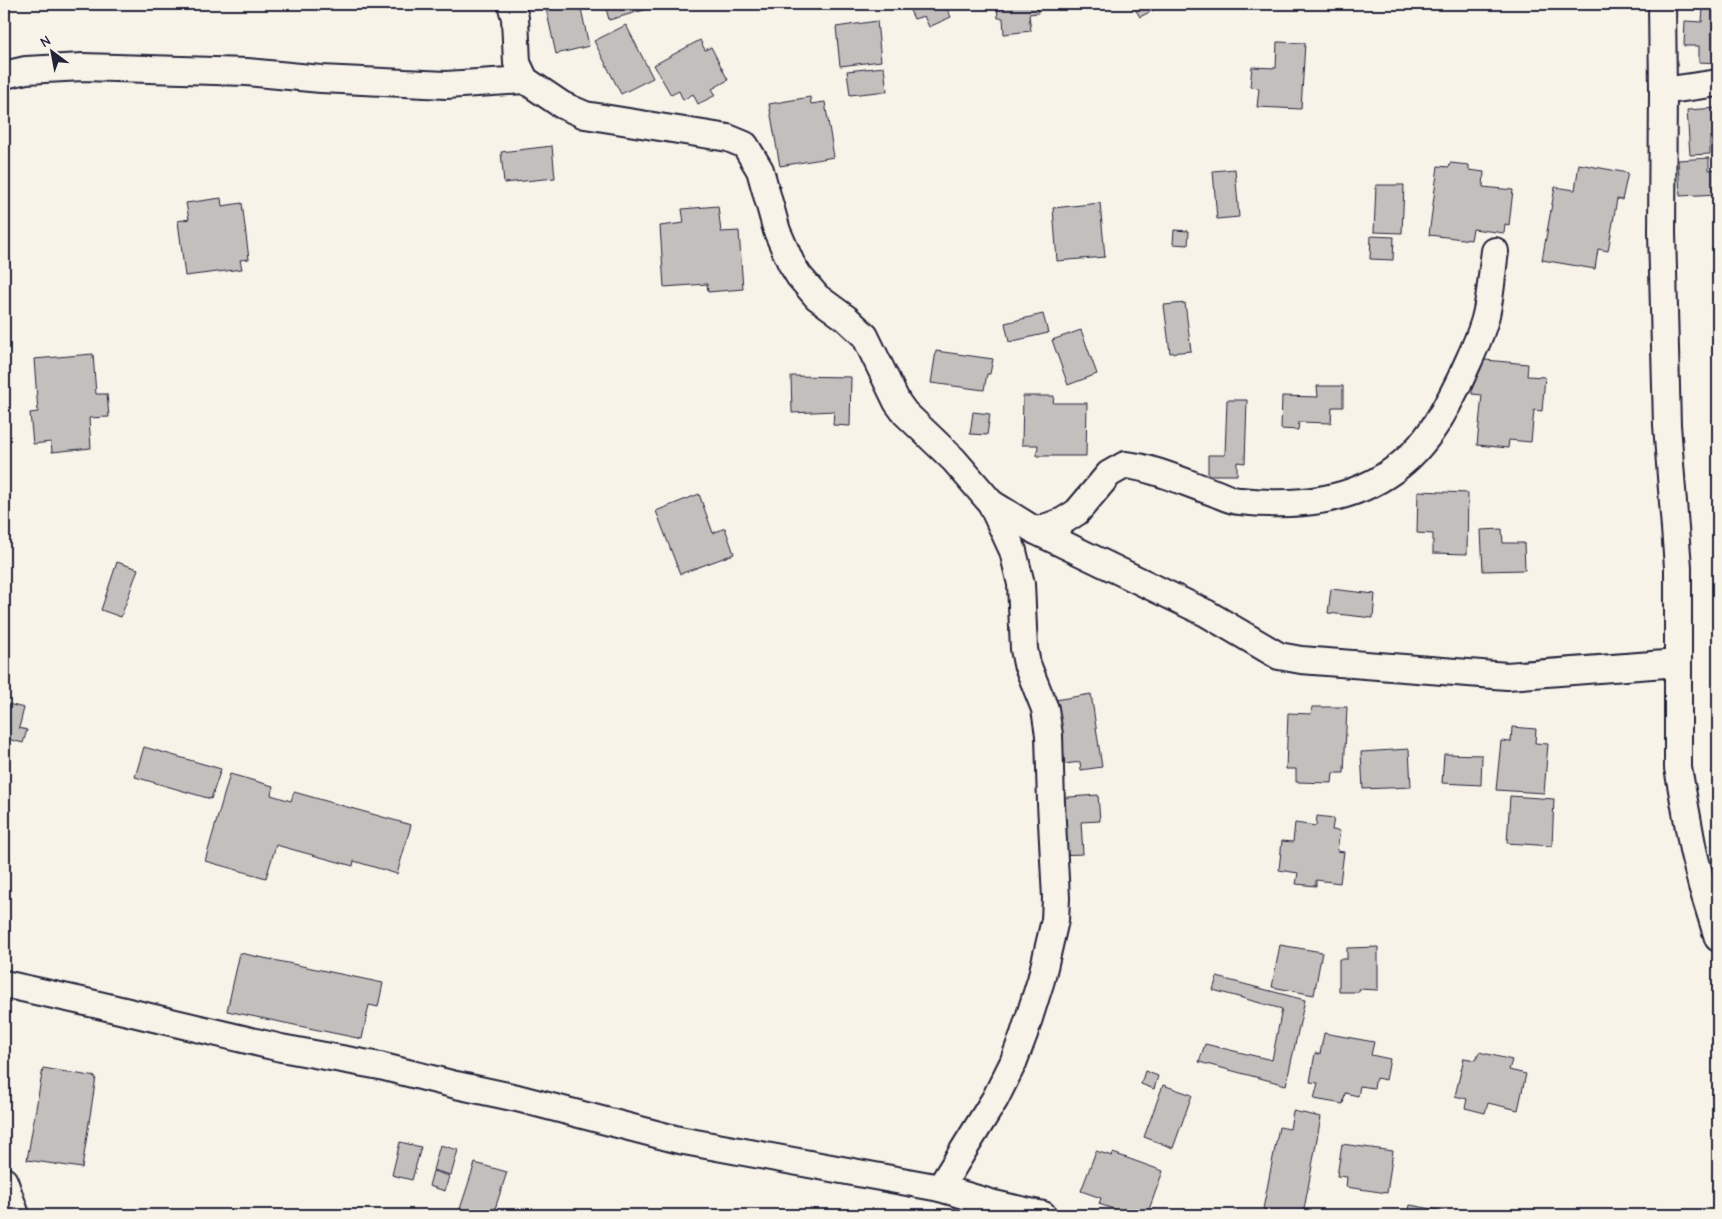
<svg xmlns="http://www.w3.org/2000/svg" width="1722" height="1219" font-family="'Comic Neue',sans-serif">
<rect width="100%" height="100%" fill="#f7f3e8"/>
<filter id="ink" filterUnits="userSpaceOnUse"><feTurbulence type="fractalNoise" baseFrequency=".02" numOctaves="2"/><feDisplacementMap in="SourceGraphic" scale="10" xChannelSelector="R" yChannelSelector="G"/><feConvolveMatrix kernelMatrix="1 2 1 2 8 2 1 2 1" color-interpolation-filters="sRGB"/></filter>
<g filter="url(#ink)">
<g fill="#c2bfbd" stroke="#22223b">
<path d="M545,4H580L589,46L556,54Z"/>
<path d="M605,4H665L609,20Z"/>
<path d="M907,4H947L945,5L951,17L929,27L924,16L914,19Z"/>
<path d="M997,4H1037L1038,13L1029,14L1031,31L1004,34L1003,18H998Z"/>
<path d="M1132,4H1165L1140,17Z"/>
<path d="M1713,4H1718V63L1699,62V46H1684L1685,21L1702,22L1703,8L1713,9Z"/>
<path d="M877,21L881,61L840,66L836,27Z"/>
<path d="M626,25L653,78L621,94L594,41Z"/>
<path d="M700,40L705,50L711,47L728,80L712,89L716,95L698,104L693,94L683,100L679,91L671,95L654,65Z"/>
<path d="M1277,42L1305,43L1301,109L1257,107L1259,88L1250,87L1252,67L1276,68Z"/>
<path d="M884,67L887,91L850,95L847,71Z"/>
<path d="M810,97L811,104L825,102L834,157L780,166L769,104Z"/>
<path d="M1718,108V137H1710V154L1690,155L1687,110Z"/>
<path d="M552,146L555,178L504,183L501,152Z"/>
<path d="M1709,158V170L1718,169V194L1680,196L1678,160Z"/>
<path d="M1450,163L1469,165V170L1484,172L1483,187L1513,190L1509,225L1505,224L1504,233L1473,229L1471,240L1429,235L1438,166L1449,167Z"/>
<path d="M1579,164L1628,173L1622,200L1617,199L1608,251L1598,249L1595,269L1542,260L1555,187L1575,190Z"/>
<path d="M1235,169L1239,217L1217,219L1213,171Z"/>
<path d="M1376,185H1404L1402,233L1374,232Z"/>
<path d="M221,198L222,206L242,203L249,259L240,260L242,269L185,276L178,221L189,219L186,203Z"/>
<path d="M1100,203L1105,257L1057,261L1053,208Z"/>
<path d="M718,206L721,232L739,231L743,289L708,292L707,284L664,287L660,226L684,223L682,209Z"/>
<path d="M1174,230L1189,231L1188,245L1173,244Z"/>
<path d="M1371,236L1394,237L1393,260L1370,259Z"/>
<path d="M1185,303L1191,351L1170,353L1164,305Z"/>
<path d="M1043,314L1048,333L1009,342L1005,323Z"/>
<path d="M1081,330L1097,374L1068,385L1052,340Z"/>
<path d="M936,351L993,359L990,374H987L984,390L931,383Z"/>
<path d="M93,354L96,394H107L109,417L89,418L91,448L52,452L51,442L33,444L30,413L38,412L34,359Z"/>
<path d="M1475,359L1528,364L1527,376L1545,377L1542,411L1534,410L1531,442L1509,440L1508,448L1477,445L1482,395L1472,394Z"/>
<path d="M791,376L851,377L850,426L833,425L834,411L792,413Z"/>
<path d="M1317,386H1343V407H1332L1331,423L1299,422L1298,430L1281,429L1282,396L1318,397Z"/>
<path d="M1023,396H1054L1053,403H1087L1086,456H1037L1038,445H1022Z"/>
<path d="M1227,400H1247L1245,463L1237,462V475H1208V455H1225Z"/>
<path d="M973,412L990,414L987,435L970,434Z"/>
<path d="M1418,491L1468,493L1467,554L1433,553V534L1417,533Z"/>
<path d="M699,494L713,533L725,528L734,554L680,574L656,511Z"/>
<path d="M1502,529L1503,543H1524L1525,570L1483,571L1481,530Z"/>
<path d="M117,562L138,569L121,617L101,610Z"/>
<path d="M1331,589L1375,594L1373,618L1328,613Z"/>
<path d="M1091,694L1102,767L1081,770L1080,762L1065,764L1055,700Z"/>
<path d="M4,703L24,708L19,728L27,730L23,743L4,738Z"/>
<path d="M1312,707H1347L1344,773H1333L1332,783L1296,782V769H1286L1288,713L1311,714Z"/>
<path d="M1512,727L1536,729L1535,743L1548,744L1544,793L1496,790L1501,741L1511,742Z"/>
<path d="M144,747L221,769L211,799L135,777Z"/>
<path d="M1409,749L1411,787L1363,789L1361,752Z"/>
<path d="M1444,754L1482,755L1481,785L1442,783Z"/>
<path d="M230,774L273,786L271,795L291,801L294,792L411,825L397,874L354,861L353,866L276,845L266,878L205,861Z"/>
<path d="M1098,795L1100,821L1081,822L1083,854L1058,855L1056,798Z"/>
<path d="M1510,796L1554,799L1552,846L1507,843Z"/>
<path d="M1317,816L1334,818L1332,830L1340,831L1337,851L1344,852L1340,883L1316,880V886L1296,884L1298,873L1279,870L1282,841L1293,842L1295,823L1316,826Z"/>
<path d="M1280,945L1322,952L1314,995L1272,987Z"/>
<path d="M1378,947V990L1359,989V992H1339V959H1347V948Z"/>
<path d="M240,953L383,983L378,1007L369,1005L362,1039L227,1011Z"/>
<path d="M1217,977L1305,1000L1286,1085L1199,1062L1205,1044L1272,1060L1282,1009L1213,990Z"/>
<path d="M1324,1033L1374,1042L1371,1055L1390,1059L1386,1080L1376,1078L1374,1088L1360,1086L1358,1096L1345,1093L1343,1104L1314,1099L1318,1083L1310,1082L1315,1053L1320,1054Z"/>
<path d="M1479,1052L1512,1060L1509,1070L1526,1074L1518,1110L1488,1103L1485,1113L1465,1108L1467,1099L1455,1096L1464,1058L1476,1060Z"/>
<path d="M43,1068L96,1077L82,1168L27,1160Z"/>
<path d="M1145,1071L1158,1076L1154,1089L1141,1084Z"/>
<path d="M1163,1085L1192,1095L1173,1148L1144,1137Z"/>
<path d="M1293,1111L1321,1117L1303,1215L1263,1209L1279,1127L1290,1129Z"/>
<path d="M400,1142L421,1147L412,1180L392,1175Z"/>
<path d="M1342,1144L1393,1151L1387,1193L1346,1187L1347,1177L1337,1176Z"/>
<path d="M440,1145L458,1150L451,1175L433,1170Z"/>
<path d="M1096,1151L1112,1156L1113,1153L1163,1171L1147,1215H1131L1099,1204L1101,1198L1081,1191Z"/>
<path d="M475,1163L507,1172L493,1215H458Z"/>
<path d="M433,1171L449,1176L445,1191L429,1186Z"/>
<path d="M1410,1205L1466,1215H1408Z"/>
</g>
<g fill="none" stroke-linecap="round" stroke-linejoin="round">
<defs>
<g id="minor">
<path d="M511,4L515,18L517,63L525,80L562,105L585,115L728,138L745,145L760,170L777,231L791,263L799,276L817,297L847,319L865,336L897,402L905,413L954,460L991,503L1013,551L1021,584L1024,649L1027,664L1045,709L1049,735L1051,803L1056,898L1055,920L1041,980L1024,1034L1013,1063L995,1099L940,1188"/>
<path d="M1662,4L1663,91L1662,232L1667,425L1678,567V768L1693,850L1702,886L1718,938"/>
<path d="M4,75L26,70L83,67L247,72L321,79L446,85L525,80"/>
<path d="M1663,91L1718,83"/>
<path d="M991,503L1036,531L1206,613L1279,656L1301,660L1507,676L1678,663"/>
<path d="M1036,531L1063,521L1077,512L1109,474L1125,465C1151,467 1189,484 1215,493C1223,496 1231,501 1240,501C1311,509 1382,497 1427,437C1441,419 1451,398 1461,378C1470,357 1481,337 1486,315C1491,294 1492,272 1495,251"/>
<path d="M4,984L86,1002L281,1048L380,1066L456,1085L517,1098L679,1140L940,1188L994,1204L1043,1215"/>
<path d="M4,1181L16,1215"/>
</g>
</defs>
<use href="#minor" stroke="#22223b" stroke-width="30"/>
<use href="#minor" stroke="#f7f3e8" stroke-width="26"/>
</g>
</g>
<rect width="1722" height="1219" fill="none" stroke="#f7f3e8" stroke-width="20"/>
<rect x="10" y="10" width="1702" height="1199" fill="none" stroke="#22223b" stroke-width="2" filter="url(#ink)"/>
<g transform="translate(52 52) rotate(328)" stroke="#f7f3e8" stroke-width="4" paint-order="stroke">
<path d="M0-4L9 19L0 12L-9 19Z" fill="#22223b"/>
<text y="-8" font-size="14" font-weight="bold" text-anchor="middle" fill="#22223b">N</text>
</g>
</svg>
